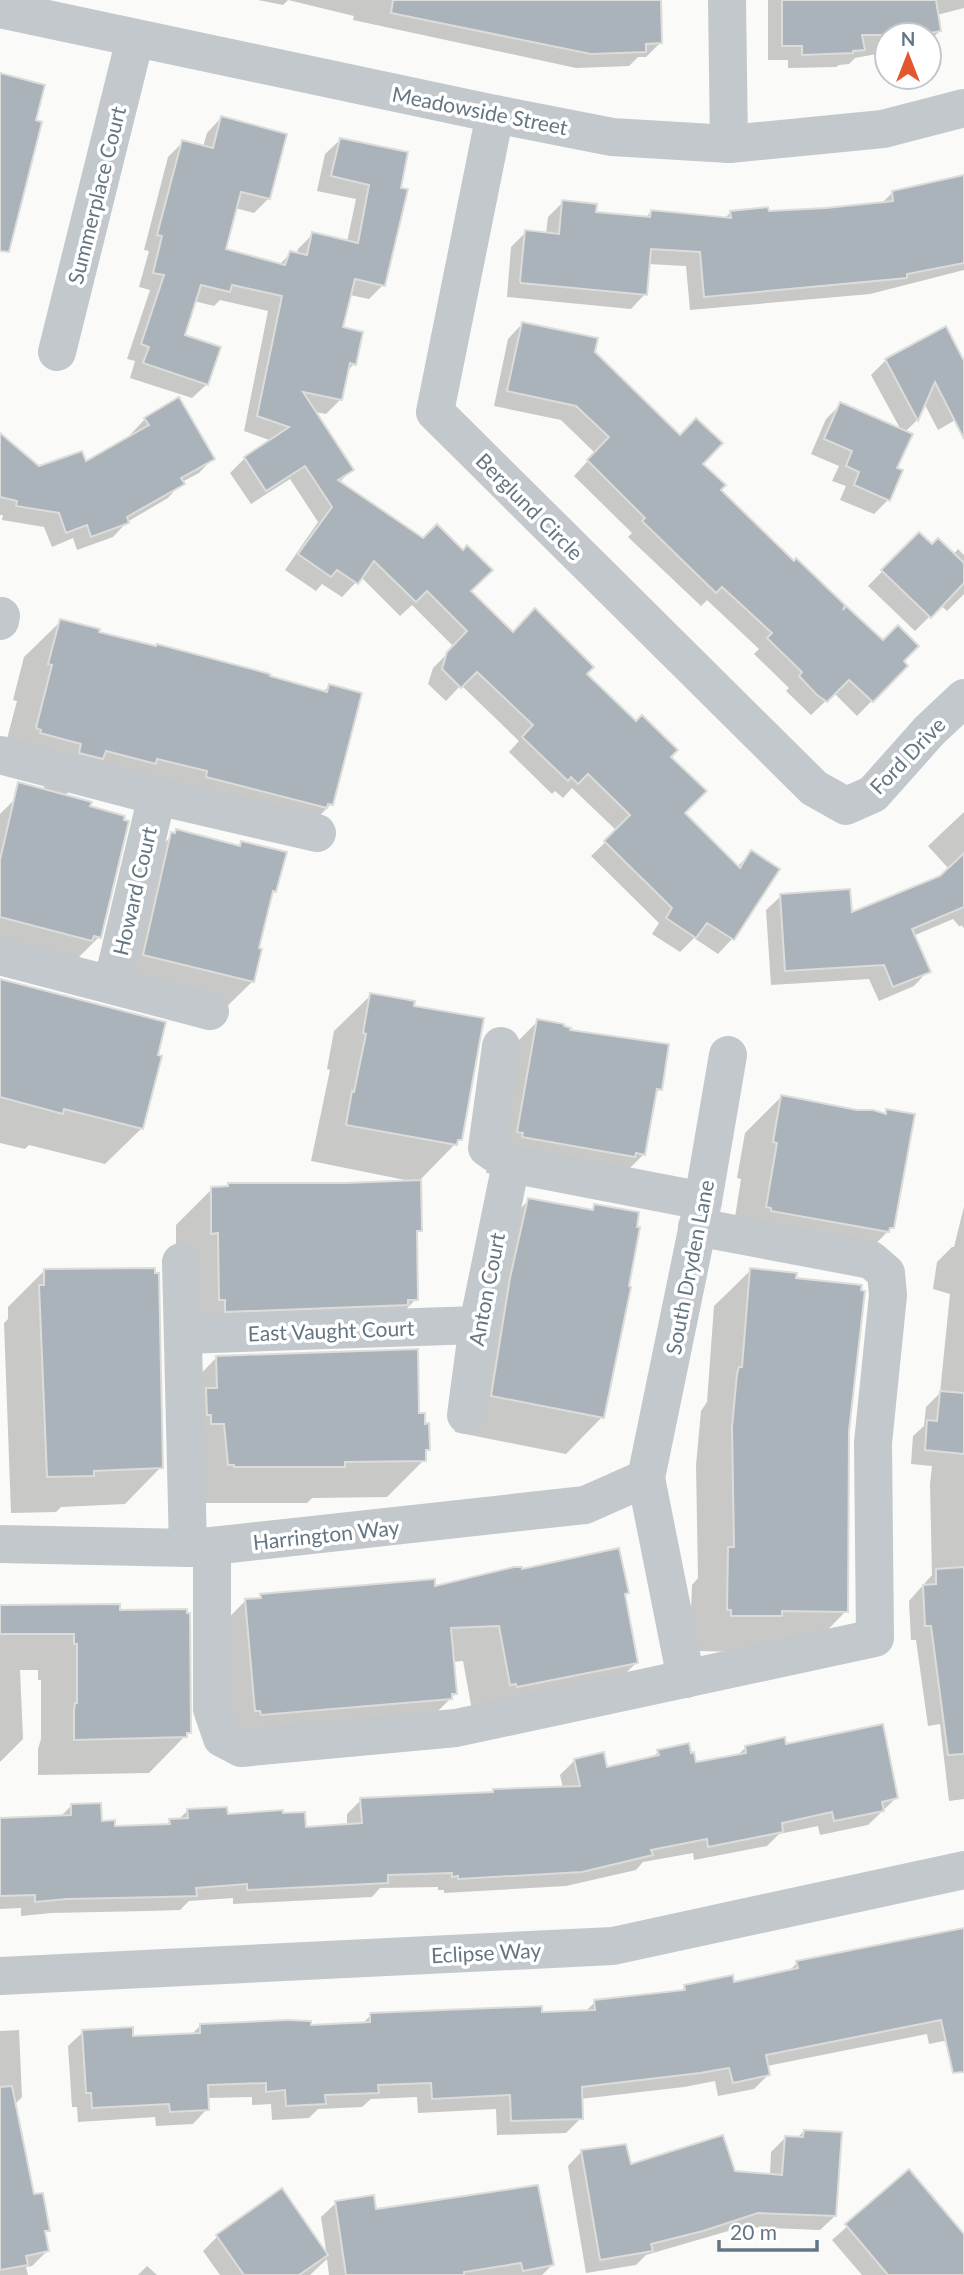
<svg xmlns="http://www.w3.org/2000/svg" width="964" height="2275" font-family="Lato,sans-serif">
<rect width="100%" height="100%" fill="#fafaf8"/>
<g fill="#0003">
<path d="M258,0H659L661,42L646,57H638L629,66L576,68L353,20L354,16L288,0L283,5Z"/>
<path d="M768,0H964V8L937,15L940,31L929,41V35H887V52L855,58L849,64L839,65L836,67L788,68V60H768Z"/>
<path d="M221,118L269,198L254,213L235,208L224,250L279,265L291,253L297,254L298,249L313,234L347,242L356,199L317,191L325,154L340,140L406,154L383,285L369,299L350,295L341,329L354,364L347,371L340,400L326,414L314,412L352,469L339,483L469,591L512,634L585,674L669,757L682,813L737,867L751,853L777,869L732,939L718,954L694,938L680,952L652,934L659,923L591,856L617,831L572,788L563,798L555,791L552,794L509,752L519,741L461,685L446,701L428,684L433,668L454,647L412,605L400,616L361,577L342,597L322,584L316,591L285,570L318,522L290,479L251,504L230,473L245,458L272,441L244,431L268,311L220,300L214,306L194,301L183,336L207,384L192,398L130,378L135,361L127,359L150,290L139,287L149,251L144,250L168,157L183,142L203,147L207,133Z"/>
<path d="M964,176V270L870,294L690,310L686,266L648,264L645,294L631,309L507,297L511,247L526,232L546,234L548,217L563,202L594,214L645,218L651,212L724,219L731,212H767L881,204L892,193Z"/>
<path d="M522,324L593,353L701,464L719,490L838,617L906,666L857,716L834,693L811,715L786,691L789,688L754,654L759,649L707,600L701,606L628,537L632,533L574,476L595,453L561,420L494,406L508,339Z"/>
<path d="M886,360L964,365V415L938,430L924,403L917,420L905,432L888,500L874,514L840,500L846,486L832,481L839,466L811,454L826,419L841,404L901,430L871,375Z"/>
<path d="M145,419L213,458L199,473L182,482L168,498L127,522L113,537L77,550L73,538L52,547L44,527L2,520L3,515H0V436L38,468L85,464L132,437L131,434Z"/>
<path d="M919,534L932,546L953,555L958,549L964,555V594L947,611L941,605L915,631L868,586Z"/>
<path d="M61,621L97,633L323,692L329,686L331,804L295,841L73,788L64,796L99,937L63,973L0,963V814L14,800L43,791L46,780L0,765L17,701L13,700L24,657Z"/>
<path d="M964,812V928L961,925L960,927L953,919L913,936L928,971L914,986L879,1001L869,979L771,985L766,910L781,896L850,915L941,877L949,869L928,846Z"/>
<path d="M177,831L237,847L241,842L274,891L271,894L257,949L260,950L252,982L215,1018L108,991L135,871Z"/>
<path d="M0,980L142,1128L105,1164L29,1145L25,1149L0,1143Z"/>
<path d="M371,995L412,1007L460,1139L419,1181L420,1230L415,1235L416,1299L380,1336L189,1347L176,1270V1225L212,1189L225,1188L229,1184L346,1185L415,1182L311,1161L330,1070L327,1069L334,1031Z"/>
<path d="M538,1021L568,1032L660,1089L654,1095L644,1154L607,1191L597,1192L486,1173L487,1169L482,1168L501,1058Z"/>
<path d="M781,1097L883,1115L887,1111L892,1227L856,1264L731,1243L741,1179L737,1178L745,1133Z"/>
<path d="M529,1200L590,1211L595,1206L635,1228L602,1417L566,1454L455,1432L474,1316L492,1236Z"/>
<path d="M964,1207V1799L949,1801L940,1724L928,1726L916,1640H911L909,1601L932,1575L930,1484L932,1466L911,1464L913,1436L924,1426L926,1407L940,1393L950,1294L933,1289L937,1262L952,1247H954Z"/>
<path d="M45,1270L161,1467L125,1504L61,1507L56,1512L11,1513L4,1323L8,1319V1307Z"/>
<path d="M751,1270L794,1280L847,1431L846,1611L810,1648L744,1652L695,1651L691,1610L692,1585L698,1578L696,1465L701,1411L707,1402L714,1306Z"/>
<path d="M217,1357L418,1415L424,1426L428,1450L424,1454V1460L387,1497L312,1498L307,1503H198L181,1394Z"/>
<path d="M433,1588L627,1593L624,1596L636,1663L600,1699L474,1721L463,1661L452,1662L455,1694L419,1730L225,1751L209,1638L245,1601L257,1600L261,1596Z"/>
<path d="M0,1606L119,1611L189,1732L149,1773L38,1775V1749L41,1739V1680H38V1670H20L23,1739L0,1762Z"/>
<path d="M785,1746L896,1798L868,1825L820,1835L818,1826L779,1834L767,1846L694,1860L693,1853L643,1862L636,1870L566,1886L444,1893V1890H438V1887L380,1888L372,1897L233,1904V1898L189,1901L180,1910L146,1911L51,1913L21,1916V1908L0,1909V1820L60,1817L71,1806L113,1828L165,1826L170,1821L178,1820L188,1810L304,1828L347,1826V1814L361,1800L489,1794L493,1790L563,1788L560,1775L575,1760L606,1769L651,1759L658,1752L695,1765L736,1757L746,1747Z"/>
<path d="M964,1930V2037L929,2044L927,2034L767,2066L768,2075L754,2089L718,2096L715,2081L684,2087L580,2099L581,2118L566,2133L497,2135L496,2109L418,2113L417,2097L371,2099L362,2107L318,2109L309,2118L272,2120L271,2104L252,2105V2097L207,2098V2109L193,2124L156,2126L155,2117L78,2122L77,2107H72L68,2046L83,2032L131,2038L191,2035L200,2026H310L362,2024L371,2015L584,2013L595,2002L679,1993L685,1987L733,1984L788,1972L797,1963Z"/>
<path d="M19,2030L22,2097L14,2105L33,2196L48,2230L44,2234L47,2251L32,2266L26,2267L28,2275H0V2031Z"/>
<path d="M804,2131L835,2216L820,2230L742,2227L646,2255L636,2265L586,2273L568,2166L582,2151L630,2167L770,2175L771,2152L786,2137L797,2138Z"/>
<path d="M909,2172L964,2236V2275H862L832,2240Z"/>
<path d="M282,2191L327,2257L321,2217L336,2203L374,2211L552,2265L542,2275H329L327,2259L310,2275H220L203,2251L218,2236Z"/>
<path d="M147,2266L157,2275H138Z"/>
</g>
<g fill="#aab3b9" stroke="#dcdcda" stroke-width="2">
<path d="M393,0H661L662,43L646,44V52L591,54L391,13Z"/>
<path d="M782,0H936L941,31L921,35H862L865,50L853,51V53L802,55V46H782Z"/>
<path d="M0,73L45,85L36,120L42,122L9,252L0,251Z"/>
<path d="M221,116L287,134L270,199L241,192L226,249L285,265L290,251L307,255L312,232L358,243L369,185L331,176L340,138L408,152L401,188L408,189L385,286L355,279L343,327L363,332L356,365L350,363L342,400L303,392L354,470L338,480L423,538L437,524L463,550L467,545L493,570L471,591L513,632L535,608L594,667L587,674L636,721L642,715L678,750L671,757L707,791L685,813L740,868L751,850L780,869L734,940L707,923L696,938L666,918L672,908L604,841L630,815L588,774L578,784L571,777L568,781L522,737L533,725L477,672L461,688L442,669L447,652L467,631L427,591L416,602L374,561L358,584L337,570L331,577L298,554L332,507L305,466L266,491L244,457L289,427L257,416L282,296L232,285L230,292L201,285L185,335L221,347L208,385L143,363L149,347L141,344L164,275L153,273L162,236L157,235L182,140L213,148Z"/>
<path d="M964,175V263L907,274V278L704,297L700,252L651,249L647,295L521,283L520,281L525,230L559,234L562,200L597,204L596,212L650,217L651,210L731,218L730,211L768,207L769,211L826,208L893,201L892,191Z"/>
<path d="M522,322L598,338L595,352L680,435L696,418L723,443L703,464L726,485L721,490L794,561L796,558L845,605L843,610L846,606L883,640L898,625L919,646L904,661L908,666L873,702L849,680L827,702L817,695L799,676L802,672L767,638L772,633L722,587L716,593L642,521L645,518L587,460L609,437L576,406L507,391Z"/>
<path d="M946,326L964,361V439L935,382L918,421L885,359Z"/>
<path d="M179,397L215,459L181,478L185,484L127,517L129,523L91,537L87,525L66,533L59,513L16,506L17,501L0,497V433L39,466L82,451L86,461L149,425L144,418Z"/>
<path d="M840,402L913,434L897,468L903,470L890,501L854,485L859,472L846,466L852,451L824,439Z"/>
<path d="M919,532L932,544L938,538L964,563V583L931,618L881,570Z"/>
<path d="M60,619L100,629L99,632L156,646L157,644L270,674V676L327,692L329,684L362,693L333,805L328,804L327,808L206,777L207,771L157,759L156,764L106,751L103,759L79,753L81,744L40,733L41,730L36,728L52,665L48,664Z"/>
<path d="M18,782L92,802L90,806L125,816L124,820L129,821L101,938L94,936L92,941L0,917V860Z"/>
<path d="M176,829L240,846L241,841L287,852L276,892L273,891L259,948L262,949L254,982L143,955L171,832L175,833Z"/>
<path d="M964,853V907L912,929L931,972L893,987L884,965L785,971L780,894L850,889L852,912L940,876Z"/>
<path d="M0,979L166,1022L158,1055L162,1056L143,1129L64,1109L63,1114L0,1097Z"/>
<path d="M370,993L415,1001L414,1006L484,1018L462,1140H458L457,1145L346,1125L352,1091L354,1092L366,1034L363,1033Z"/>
<path d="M537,1019L564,1024V1026L571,1028L570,1030L669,1044L662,1090L657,1089L645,1155L636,1153L635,1157L522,1137L523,1133L517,1132Z"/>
<path d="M781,1095L857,1110H873L886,1114V1109L915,1114L894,1228H890L889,1232L771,1211V1208L766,1207L777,1143L773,1142Z"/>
<path d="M421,1180L422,1231H417L418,1300H408V1305L225,1312V1300H219L218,1233L211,1234V1187L228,1186V1183H346Z"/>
<path d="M528,1198L593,1210L594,1204L639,1212L637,1227H640L629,1286L631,1287L604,1418L491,1396L510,1278Z"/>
<path d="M155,1268V1273H159L163,1468L94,1471V1476L47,1477L39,1285H44V1269Z"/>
<path d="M750,1268L797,1273L796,1278L862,1285L861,1290L865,1291L849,1431L848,1612L782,1611V1616H731V1610H727L728,1547H734L732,1427L737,1374L739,1367H742Z"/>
<path d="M418,1349L419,1413H425V1424L429,1423L430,1450H426V1461L345,1462V1467H234V1465H228L224,1424H211V1415H207L206,1388H217L216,1356Z"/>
<path d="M940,1391L964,1393V1454L925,1450L927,1420L937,1421Z"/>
<path d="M619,1548L629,1593L625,1594L638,1663L517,1687L516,1684L510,1685L499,1626L451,1628L457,1694H452V1699L261,1715L260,1711H255L245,1599L261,1598L260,1594L435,1579V1586L514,1567H522V1569Z"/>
<path d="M964,1567V1754L948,1755L931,1626H925L923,1585L936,1584V1569Z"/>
<path d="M120,1604V1610L187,1609V1613H190L191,1733H187V1737L74,1740V1711L75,1703H77V1644H74V1634H0V1605Z"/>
<path d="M883,1724L898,1798L882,1802L884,1811L834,1821L832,1812L782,1823L783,1832L708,1847L707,1839L651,1850L653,1855L582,1872L458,1879V1876L452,1877V1873L388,1875V1883L247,1890V1884L196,1888L197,1896L162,1897L67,1899L35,1902V1895L0,1896V1818L71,1815V1804L101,1803L102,1821L115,1820V1826L170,1824L169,1819L188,1818L187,1809L227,1807L228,1814L283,1810V1813L305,1812L306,1827L362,1823L360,1798L493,1792V1789L580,1786L574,1759L604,1752L607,1767L659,1755L657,1750L689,1743L691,1753L694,1752L696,1762L746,1753L745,1746L785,1737L786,1744Z"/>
<path d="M964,1928V2072L953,2073L941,2020L766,2055L770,2075L733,2083L729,2068L700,2073L582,2087L583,2119L511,2121L510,2095L432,2099L431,2083L378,2085L379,2093L325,2095L326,2104L286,2106L285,2090L266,2092V2083L208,2085L209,2110L170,2112L169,2104L92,2108L91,2093H86L82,2030L133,2027V2036L200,2033V2024L287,2020L311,2021V2025L370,2022V2013L542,2006V2012L595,2010L594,2000L685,1990L684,1985L733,1975L734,1982L798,1968L796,1961Z"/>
<path d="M12,2086L34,2194L43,2193L50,2231H45L49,2251L26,2256L28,2265L0,2270V2087Z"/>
<path d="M804,2130L842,2132L836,2216L758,2213L703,2231L651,2244L653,2251L600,2260L581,2150L626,2144L631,2164L723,2135L735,2171L782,2175L785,2136L803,2137Z"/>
<path d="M909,2169L964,2234V2275H888L845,2224Z"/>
<path d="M538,2185L554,2265L523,2271L521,2263L464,2272V2275H346L335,2201L374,2195L376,2209Z"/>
<path d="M282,2188L328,2255L299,2275H244L216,2235Z"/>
</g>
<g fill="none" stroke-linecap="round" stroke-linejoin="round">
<g stroke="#c3c8cc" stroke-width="38">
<path d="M727,0L729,144"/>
<path d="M0,9L495,114L612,137L729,144L883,129L964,108"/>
<path d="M495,114L435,412L814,788L846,806L873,794L929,731L964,698"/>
<path d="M57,352L135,39"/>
<path d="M0,621L1,616"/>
<path d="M0,755L157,796L317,833"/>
<path d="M0,956L210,1011"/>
<path d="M112,985L157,796"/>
<path d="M501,1046L487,1148L511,1164L703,1201"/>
<path d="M181,1262L188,1548"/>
<path d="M183,1335L478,1325"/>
<path d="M466,1415L478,1325L511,1164"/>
<path d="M0,1544L188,1548L212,1546L585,1505L646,1478"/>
<path d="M212,1546V1709L222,1738L241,1748L456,1728L875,1638L873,1443L888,1295L886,1273L871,1260L697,1227"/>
<path d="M686,1679L646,1478L703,1201L728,1055"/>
<path d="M0,1976L613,1946L964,1870"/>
</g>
</g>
<g text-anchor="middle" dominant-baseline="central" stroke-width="7" stroke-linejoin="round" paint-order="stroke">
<g font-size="21" fill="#657683" stroke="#fff">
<text transform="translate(480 110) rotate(11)">Meadowside Street</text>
<text transform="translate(96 195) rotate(-76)">Summerplace Court</text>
<text transform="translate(530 506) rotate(45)">Berglund Circle</text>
<text transform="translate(907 755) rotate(-46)">Ford Drive</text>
<text transform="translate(134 891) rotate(-77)">Howard Court</text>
<text transform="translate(689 1267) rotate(-79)">South Dryden Lane</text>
<text transform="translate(486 1289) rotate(-79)">Anton Court</text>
<text transform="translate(331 1330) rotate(-2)">East Vaught Court</text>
<text transform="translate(326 1534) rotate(-6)">Harrington Way</text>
<text transform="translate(486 1952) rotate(-3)">Eclipse Way</text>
</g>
</g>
<g transform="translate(908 56)"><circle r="33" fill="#ffffff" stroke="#c1c8cd" stroke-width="2"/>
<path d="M0-5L12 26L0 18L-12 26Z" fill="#e4572e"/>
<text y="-10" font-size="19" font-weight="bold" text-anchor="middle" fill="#657683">N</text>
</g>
<path d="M719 2240v10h98v-10" fill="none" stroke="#657683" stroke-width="3.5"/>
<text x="730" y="2240" font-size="21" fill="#657683" stroke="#ffffff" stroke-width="5" paint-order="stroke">20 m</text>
</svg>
